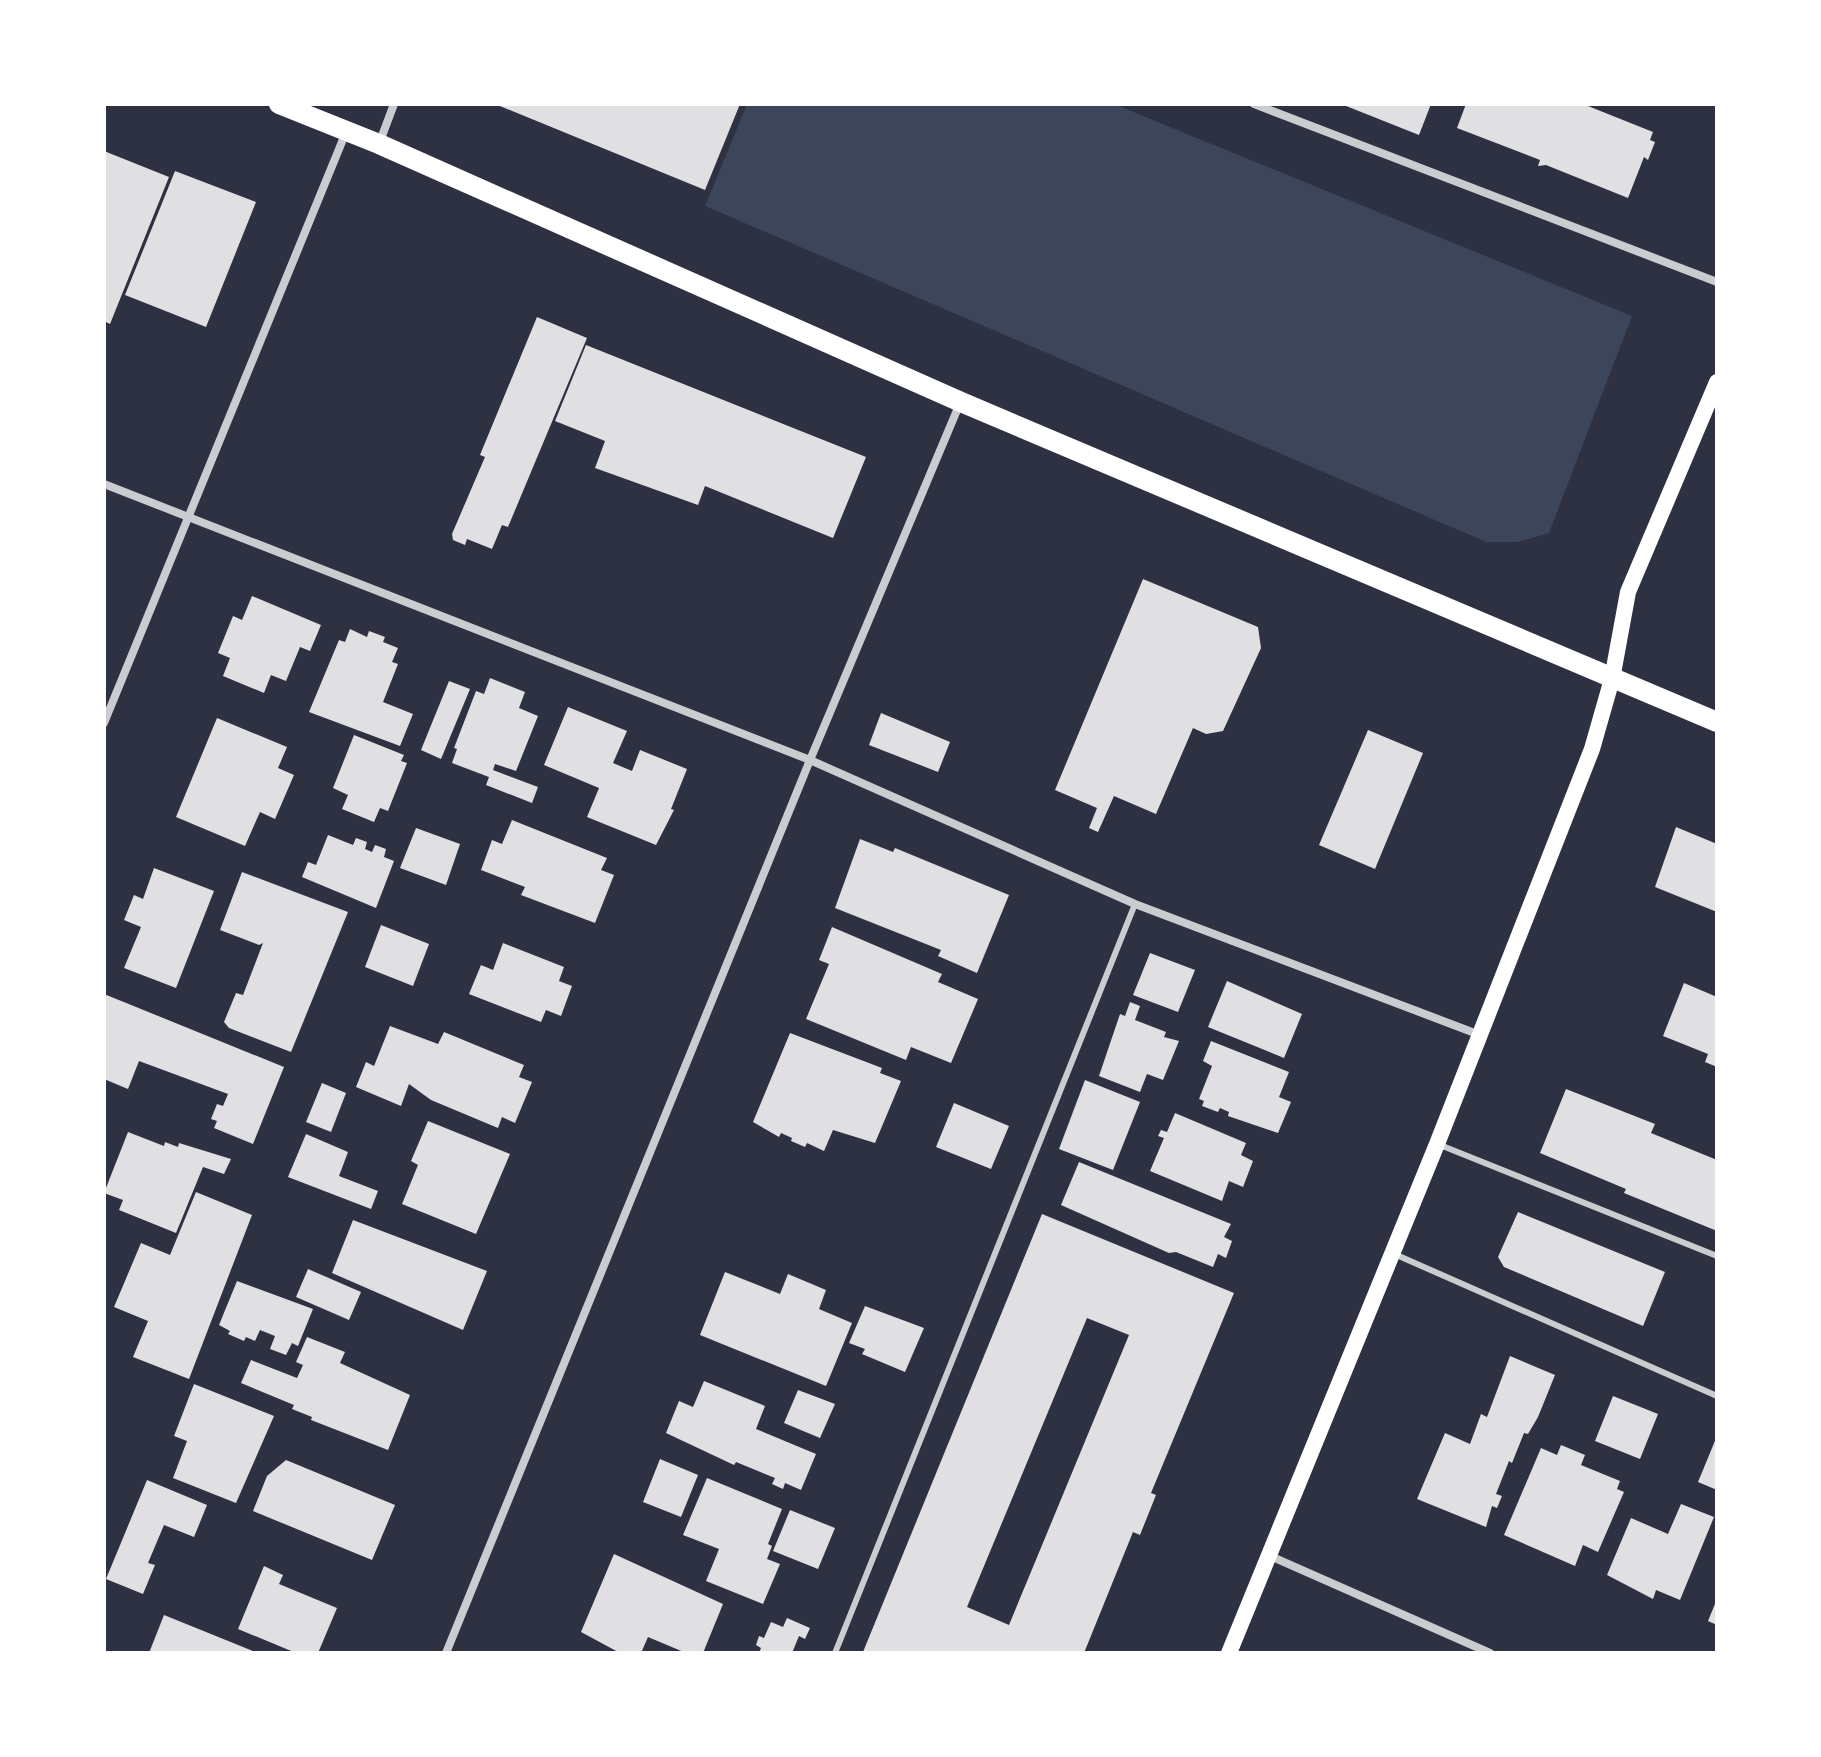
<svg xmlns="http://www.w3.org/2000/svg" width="1821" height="1757" font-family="'Source Sans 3',sans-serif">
<rect width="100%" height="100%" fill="#2d3142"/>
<path fill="#3c4559" d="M747,104H1114L1632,316L1549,533L1518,542H1486L705,206Z"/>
<g fill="#e0e0e3" fill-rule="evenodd">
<path d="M495,104H740L705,190Z"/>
<path d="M1341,104H1431L1419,135Z"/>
<path d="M1466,104H1583L1653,132L1650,140L1655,142L1648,160L1644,157L1628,198L1546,165L1538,166L1540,160L1457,128Z"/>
<path d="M104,151L169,177L110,324L104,321Z"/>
<path d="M175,171L256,202L206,327L125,295Z"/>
<path d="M537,317L587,338L508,527L502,525L492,549L467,539L465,545L453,540L452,534L485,457L480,455Z"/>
<path d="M586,345L866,457L833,538L705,486L698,505L595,468L605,441L555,421Z"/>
<path d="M1143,579L1258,627L1261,648L1223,731L1206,734L1193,728L1156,814L1114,796L1098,832L1089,828L1097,808L1055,790Z"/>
<path d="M252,596L321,625L310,651L300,647L286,681L271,675L264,693L223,676L230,658L218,653L233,616L242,620Z"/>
<path d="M350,629L367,637L369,631L385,637L383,642L398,648L392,662L398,664L383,702L413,714L400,746L309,712L339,640L345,642Z"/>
<path d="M490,678L525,692L519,708L538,716L516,771L495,764L493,770L538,787L532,803L486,785L489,777L452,763L457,749L454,748L476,691L484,694Z"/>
<path d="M449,681L470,689L441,759L421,750Z"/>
<path d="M568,707L627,731L613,763L632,771L640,750L687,769L671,809L674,810L656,845L587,817L599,788L544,765Z"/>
<path d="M881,713L950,742L938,772L869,745Z"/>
<path d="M217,718L287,747L278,768L294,775L275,819L260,812L245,846L176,817Z"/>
<path d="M1368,730L1423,753L1375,869L1319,845Z"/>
<path d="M354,735L404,755L401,761L407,763L388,811L380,808L374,822L342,809L348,795L333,788Z"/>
<path d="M512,820L607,858L601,870L614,875L595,923L521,895L525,887L481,870L492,840L502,844Z"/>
<path d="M1676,827L1717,844V912L1655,887Z"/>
<path d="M416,828L460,844L446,885L400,868Z"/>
<path d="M328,835L353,845L356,838L367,842L365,849L372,852L375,845L386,849L384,857L394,861L376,908L302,877L308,862L316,865Z"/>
<path d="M860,839L893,852L895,848L1009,895L977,973L938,956L941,950L835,908Z"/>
<path d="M154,868L214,891L176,988L124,968L141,927L124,920L134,895L143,899Z"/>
<path d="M242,872L348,912L291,1052L229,1028L224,1022L236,993L243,995L263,943L259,945L220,930Z"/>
<path d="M381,925L429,944L413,986L365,967Z"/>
<path d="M832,927L942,974L938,982L978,999L951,1063L911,1047L906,1060L806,1019L829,964L819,960Z"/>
<path d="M503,943L564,967L559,981L572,986L561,1016L546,1010L541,1022L469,994L481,965L493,970Z"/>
<path d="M1150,953L1195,970L1178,1012L1133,995Z"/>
<path d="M1227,981L1302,1014L1284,1058L1208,1027Z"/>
<path d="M1684,983L1717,997V1067L1705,1062L1708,1054L1663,1036Z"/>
<path d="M104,994L284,1067L253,1144L214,1128L217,1121L211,1119L217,1104L223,1106L228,1094L139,1061L128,1089L104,1079Z"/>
<path d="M1130,1002L1140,1006L1135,1020L1166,1032L1164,1037L1179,1041L1163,1080L1147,1074L1140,1092L1099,1076L1120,1014L1125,1016Z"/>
<path d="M390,1026L438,1044L444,1032L524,1065L519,1077L532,1082L515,1123L502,1117L498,1128L431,1100L409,1084L401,1106L356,1087L366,1062L374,1066Z"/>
<path d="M790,1033L882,1068L880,1073L901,1081L875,1143L833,1130L824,1151L807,1143L805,1147L791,1141L792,1138L781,1133L779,1137L753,1122Z"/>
<path d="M1211,1041L1289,1072L1279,1097L1291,1102L1278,1133L1228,1116L1229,1112L1220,1108L1218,1112L1202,1106L1204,1101L1199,1099L1212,1066L1203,1061Z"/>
<path d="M1085,1080L1140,1102L1113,1170L1059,1149Z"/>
<path d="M322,1083L346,1093L331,1132L306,1122Z"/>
<path d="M1566,1089L1655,1124L1651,1133L1717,1160V1231L1624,1193L1626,1189L1540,1153Z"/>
<path d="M954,1103L1009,1126L991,1169L936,1147Z"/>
<path d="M1175,1113L1246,1143L1241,1155L1253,1161L1243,1187L1229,1181L1222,1201L1150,1171L1164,1138L1158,1136L1161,1130L1167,1132Z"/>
<path d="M428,1121L510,1154L476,1234L402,1204L418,1165L411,1161Z"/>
<path d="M128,1132L164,1146L165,1142L178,1147L179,1143L231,1159L224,1174L203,1167L176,1233L119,1210L123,1200L104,1193Z"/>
<path d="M306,1134L348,1152L339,1176L378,1191L371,1209L288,1177Z"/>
<path d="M1079,1162L1231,1224L1224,1237L1232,1241L1226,1258L1218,1254L1213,1267L1176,1252L1169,1253L1061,1205Z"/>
<path d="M196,1192L252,1215L189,1379L133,1357L148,1321L114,1307L141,1243L170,1255Z"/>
<path d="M1518,1212L1665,1272L1643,1326L1504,1267L1498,1257Z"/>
<path d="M1042,1214L1234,1293L1151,1493L1156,1495L1140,1535L1133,1532L1084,1653L863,1652ZM1087,1318L1129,1335L1009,1625L967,1607Z"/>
<path d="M353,1220L487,1271L463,1330L332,1273Z"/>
<path d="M308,1269L361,1292L349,1320L296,1297Z"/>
<path d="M725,1272L780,1294L788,1274L826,1290L819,1309L852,1323L826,1386L700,1335Z"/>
<path d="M237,1281L313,1309L298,1346L292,1343L286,1355L270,1349L275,1336L260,1330L255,1341L246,1337L244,1341L228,1334L230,1331L219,1325Z"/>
<path d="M865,1306L924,1328L905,1372L862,1354L865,1349L849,1343Z"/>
<path d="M307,1337L345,1352L340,1363L410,1395L388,1450L311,1420L312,1417L292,1409L294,1405L241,1383L251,1360L297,1378L303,1365L296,1362Z"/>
<path d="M1510,1356L1555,1375L1538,1417L1528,1434L1524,1433L1512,1463L1509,1461L1496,1494L1502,1496L1497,1508L1492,1506L1486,1527L1417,1499L1445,1433L1470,1444L1481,1414L1487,1417Z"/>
<path d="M704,1381L765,1406L756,1429L816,1454L801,1490L785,1483L783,1489L772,1484L775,1478L736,1462L734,1465L666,1433L679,1401L693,1407Z"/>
<path d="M194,1384L274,1416L236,1503L173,1478L187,1441L174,1436Z"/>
<path d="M798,1390L835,1404L820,1438L784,1423Z"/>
<path d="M1613,1396L1658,1414L1640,1459L1595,1441Z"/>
<path d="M1717,1436V1490L1698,1482Z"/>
<path d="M1561,1445L1585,1455L1581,1465L1620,1481L1617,1489L1624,1492L1598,1552L1583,1545L1575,1566L1504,1535L1541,1448L1557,1455Z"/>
<path d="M660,1459L698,1475L681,1517L643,1502Z"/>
<path d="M286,1460L395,1505L372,1560L253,1511L267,1476Z"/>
<path d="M707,1478L782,1509L768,1544L772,1546L767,1559L780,1564L763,1604L706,1581L719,1549L683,1535Z"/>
<path d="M147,1480L207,1505L194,1537L164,1525L148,1563L155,1565L143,1594L106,1579Z"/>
<path d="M1681,1504L1714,1517L1680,1600L1656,1590L1653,1599L1607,1575L1631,1518L1668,1534Z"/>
<path d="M790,1510L835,1528L818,1569L773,1551Z"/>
<path d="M614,1554L723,1604L703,1653H686L648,1637L641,1653H620L581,1632Z"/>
<path d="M264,1566L283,1575L279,1584L337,1608L318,1653H296L238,1629Z"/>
<path d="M1717,1599V1625L1708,1621Z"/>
<path d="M164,1615L258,1653H149Z"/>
<path d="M787,1618L810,1628L805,1639L799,1636L792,1653H759L761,1648L756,1645L759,1636L764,1638L771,1622L783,1627Z"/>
</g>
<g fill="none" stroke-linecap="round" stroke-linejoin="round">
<g stroke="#caccd0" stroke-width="6">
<path d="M1440,1145L1717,1256"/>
<path d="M1392,1253L1717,1396"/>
<path d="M835,1653L1135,904"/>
</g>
<g stroke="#caccd0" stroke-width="8">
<path d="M1254,104L1717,282"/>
<path d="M379,144L394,104"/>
<path d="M104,484L810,760L1135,904L1480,1035"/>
<path d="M104,723L346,132"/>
<path d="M1270,1556L1490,1653"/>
<path d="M446,1653L810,760L960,403"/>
</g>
<path stroke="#fff" stroke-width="16" d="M1229,1653L1437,1144L1592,749L1612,679L1628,592L1717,382"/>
<path stroke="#fff" stroke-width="20" d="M279,104L379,144L961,402L1717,722"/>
</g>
<rect width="1821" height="1757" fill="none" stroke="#ffffff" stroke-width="212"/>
</svg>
